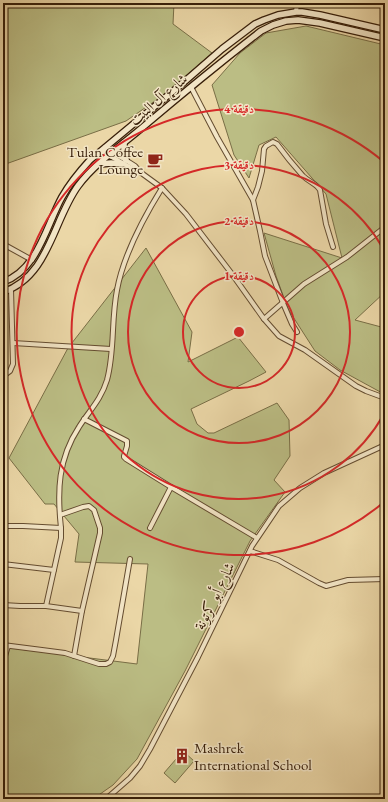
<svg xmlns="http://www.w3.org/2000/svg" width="388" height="802" font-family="'EB Garamond',Amiri,serif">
<rect width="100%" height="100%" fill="#ebd7a7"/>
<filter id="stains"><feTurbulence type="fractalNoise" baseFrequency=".005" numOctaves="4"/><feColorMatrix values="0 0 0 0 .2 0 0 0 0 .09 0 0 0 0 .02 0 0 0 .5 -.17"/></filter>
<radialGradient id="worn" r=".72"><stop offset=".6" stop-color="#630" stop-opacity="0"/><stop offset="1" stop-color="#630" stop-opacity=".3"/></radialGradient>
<g fill="#bbbd84" stroke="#796e46">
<path d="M3,3H174L173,24L212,53L168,92L126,121L3,165Z"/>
<path d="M306,26L385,45V292L355,320L385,328V393L384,394L340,370L315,351L288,309L276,276L264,233L342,258L326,194L276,137L259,145L249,178L234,155L212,85L240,53L266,33Z"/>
<path d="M146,248L192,332L188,362L238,337L266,372L249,381L191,409L197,424L208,433H214L277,403L289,420L290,456L274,480L285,492L250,541L185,671L137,759L113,785L93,799H3V647L137,664L148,564L75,562L79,534L54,504H45L9,458L68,348Z"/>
<path d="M183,751L194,761L175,783L164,773Z"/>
</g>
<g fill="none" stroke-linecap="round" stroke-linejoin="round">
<defs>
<g id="street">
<path d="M296,12L297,3"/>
<path d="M191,87L217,137L253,200L260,231L265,256L283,303L292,324L297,332"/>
<path d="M105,147L135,166L140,172"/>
<path d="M101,151L135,170L140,172L162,188L186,214L232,274L264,319L279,336L305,350L356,386L366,391L385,398"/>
<path d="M253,200L258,187L262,171L264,149L266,146L273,142L277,144C285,155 294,166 303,176C309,182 316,183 320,190L326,224L333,247"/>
<path d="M3,244L32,260"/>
<path d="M264,319L304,284L347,257L385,227"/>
<path d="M13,343L111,349"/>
<path d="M3,373L6,374L10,371L13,364L11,289"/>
<path d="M84,419L127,441V446L124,456V457L126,459L171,487L257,538"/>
<path d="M60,515L83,507L89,506L94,510L100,528V533L82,611L74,656"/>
<path d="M3,526H23L61,528V538L46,606"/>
<path d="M61,528C57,491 58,459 79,427C89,411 101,400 107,380C115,351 111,320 117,290C123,257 144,217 162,188"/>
<path d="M150,528L171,487"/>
<path d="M250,551L278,560L319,583L326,586L348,580L385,579"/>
<path d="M3,564L54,570"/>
<path d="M3,605L20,606H46L82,611"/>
<path d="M3,645L42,650L65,653L99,664H106L110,662L113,656L116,640L130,559"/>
<path d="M3,663L8,646"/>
<path d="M106,799L130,778L140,766L150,749L198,657L252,546L279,506L300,488L324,473L385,445"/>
</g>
<g id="secondary">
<path d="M124,143V153L126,160"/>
<path d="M99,164L111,163L123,164"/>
<path d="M3,282C38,270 46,226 62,197C70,183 79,172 90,160L184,82L222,49L255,24L264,20L278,15L296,12H302L320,15L385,30"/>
<path d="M3,292C49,277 53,220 78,186C95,163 122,145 143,127C182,94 221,62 261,31L273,25L286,21L298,20L320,23L385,38"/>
</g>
</defs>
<use href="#street" stroke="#644c30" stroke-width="6"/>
<use href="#secondary" stroke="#371e09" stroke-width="8"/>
<use href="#street" stroke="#f2e5c6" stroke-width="4"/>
<use href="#secondary" stroke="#f2e5c6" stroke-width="5.5"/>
</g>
<g fill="none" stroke="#d62828" stroke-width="2">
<circle cx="239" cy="332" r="56"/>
<circle cx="239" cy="332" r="111"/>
<path d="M384 414A167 167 0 1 1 384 250"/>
<path d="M384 502A223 223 0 1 1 384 162"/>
</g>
<defs>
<symbol id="cafe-bare" viewBox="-9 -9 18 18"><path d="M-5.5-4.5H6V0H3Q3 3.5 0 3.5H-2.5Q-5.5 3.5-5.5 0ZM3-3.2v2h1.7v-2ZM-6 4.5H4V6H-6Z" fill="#8f2418" stroke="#f2e5c6" stroke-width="2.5" paint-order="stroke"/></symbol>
<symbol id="building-bare" viewBox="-9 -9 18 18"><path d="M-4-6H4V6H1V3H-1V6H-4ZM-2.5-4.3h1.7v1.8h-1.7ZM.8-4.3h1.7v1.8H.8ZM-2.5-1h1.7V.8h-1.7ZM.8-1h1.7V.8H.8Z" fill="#8f2418" stroke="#f2e5c6" stroke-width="2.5" paint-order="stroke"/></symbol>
</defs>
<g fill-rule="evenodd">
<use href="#cafe-bare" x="144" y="149" width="22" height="22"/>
<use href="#building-bare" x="171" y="745" width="22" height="22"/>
</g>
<g text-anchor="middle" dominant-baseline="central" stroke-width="3" stroke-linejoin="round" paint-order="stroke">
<g font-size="15" fill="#371e09" stroke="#f2e5c6">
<text transform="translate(158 99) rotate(-40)">شارع آل البيت</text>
<text transform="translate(214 596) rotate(-64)">شارع أبو كرتونة</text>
</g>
<g font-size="15" fill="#371e09" stroke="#f2e5c6" text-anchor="end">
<text x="143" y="151">Tulan Coffee<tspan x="143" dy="17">Lounge</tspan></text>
<text x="194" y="747" text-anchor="start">Mashrek<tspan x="194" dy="17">International School</tspan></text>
</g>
</g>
<circle cx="239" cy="332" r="6" fill="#d62828" stroke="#f2e5c6" stroke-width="2"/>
<g font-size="12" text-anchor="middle" font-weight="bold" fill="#d62828" stroke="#f2e5c6" stroke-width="3" stroke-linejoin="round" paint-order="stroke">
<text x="239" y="113">4 دقيقة</text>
<text x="239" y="169">3 دقيقة</text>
<text x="239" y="225">2 دقيقة</text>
<text x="239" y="280">1 دقيقة</text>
</g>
<rect width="388" height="802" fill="none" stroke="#ebd7a7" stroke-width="16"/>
<rect x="4" y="4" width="380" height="794" fill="none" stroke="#371e09" stroke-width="2"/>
<rect x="8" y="8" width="372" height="786" fill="none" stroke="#371e09"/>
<rect width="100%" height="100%" filter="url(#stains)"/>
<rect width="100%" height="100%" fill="url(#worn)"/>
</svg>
